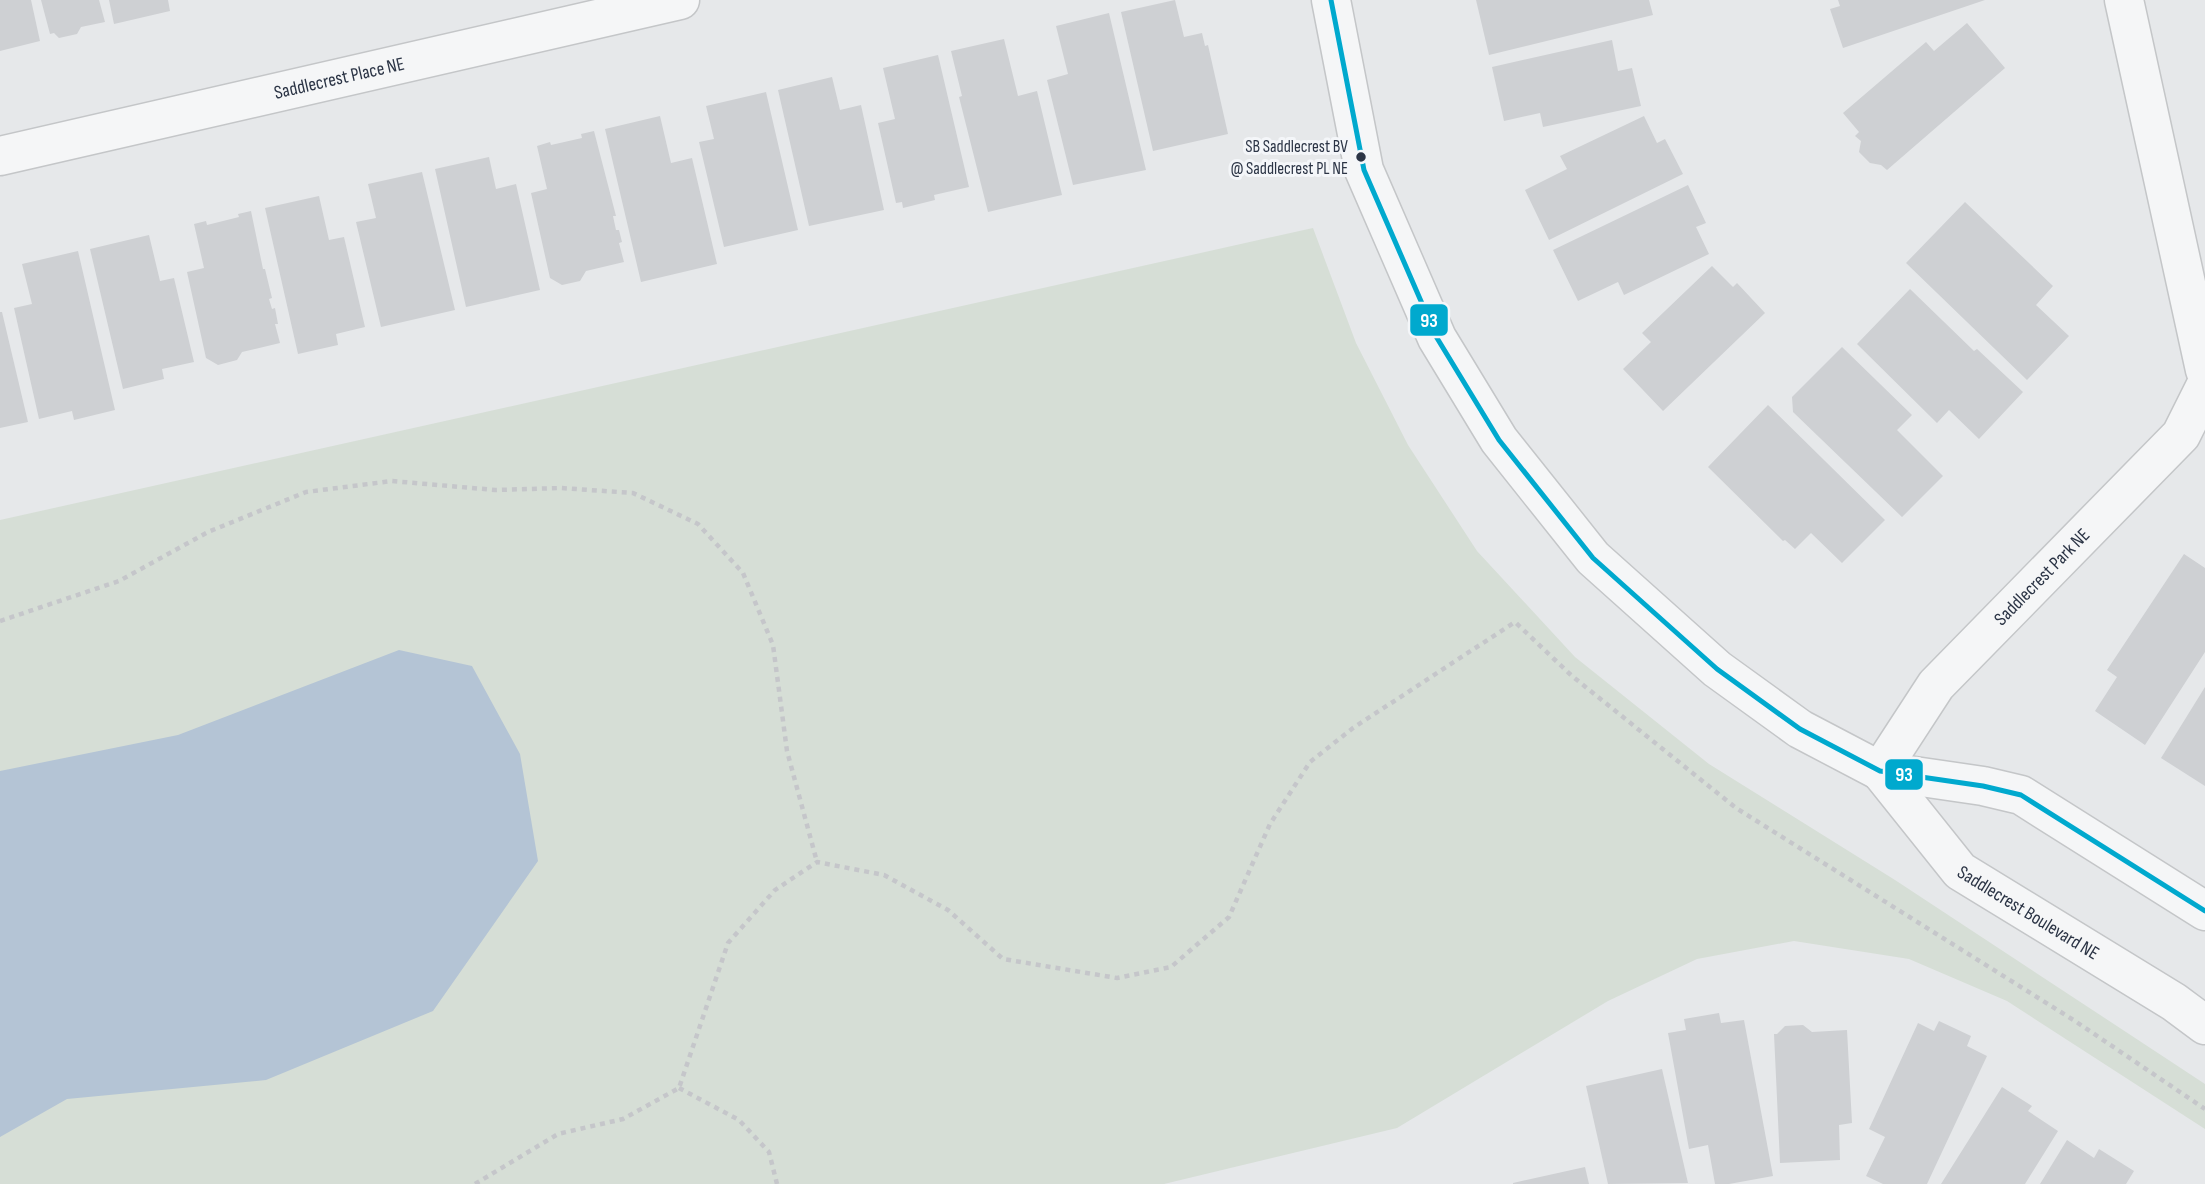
<svg xmlns="http://www.w3.org/2000/svg" width="2205" height="1184" font-family="'Sofia Sans Condensed',sans-serif">
<rect width="100%" height="100%" fill="#e6e8ea"/>
<path fill="#d6ded6" d="M1313,228L1356,343L1408,445L1477,551L1575,657L1709,764L1895,880L2205,1084V1129L2007,1001L1909,959L1794,941L1697,959L1608,1001L1397,1128L1164,1184H0V520Z"/>
<path fill="#b4c4d5" d="M399,650L472,666L520,754L538,861L433,1011L266,1080L67,1099L0,1137V771L178,735Z"/>
<g fill="#ced0d3">
<path d="M0,0H31L40,41L0,51Z"/>
<path d="M41,0H99L105,22L81,27L77,34L59,38L54,33L50,34Z"/>
<path d="M109,0H168L170,11L114,24Z"/>
<path d="M1175,0L1184,37L1202,33L1205,46L1208,45L1228,134L1153,151L1121,12Z"/>
<path d="M1476,0H1649L1653,15L1489,55Z"/>
<path d="M1838,0H1985L1843,48L1830,9L1840,6Z"/>
<path d="M1109,13L1146,170L1073,185L1047,80L1068,74L1056,26Z"/>
<path d="M1967,23L2005,68L1887,170L1881,165L1870,163L1859,152L1861,141L1855,136L1859,132L1843,113L1926,42L1934,51Z"/>
<path d="M1004,39L1018,96L1037,91L1062,195L988,212L959,97L962,96L951,51Z"/>
<path d="M1612,40L1618,71L1632,68L1641,106L1543,127L1540,113L1504,121L1492,67Z"/>
<path d="M938,55L969,187L934,195L935,200L903,208L902,202L896,203L878,123L895,119L883,68Z"/>
<path d="M832,77L840,110L861,105L884,210L809,226L778,90Z"/>
<path d="M766,92L798,230L724,247L699,142L714,139L706,106Z"/>
<path d="M660,116L671,163L692,158L717,264L641,282L605,129Z"/>
<path d="M1644,116L1657,143L1665,139L1683,174L1549,240L1525,190L1567,169L1560,156Z"/>
<path d="M594,131L616,216H613L616,230H619L622,242L619,243L624,262L586,271L580,281L562,285L550,278L531,193L547,189L537,146L550,142L551,145L582,138L581,134Z"/>
<path d="M489,157L496,189L516,184L540,290L466,307L435,169Z"/>
<path d="M422,172L455,310L381,327L356,222L376,218L368,184Z"/>
<path d="M1688,185L1706,223L1696,227L1709,254L1624,295L1618,282L1578,301L1553,250Z"/>
<path d="M319,196L329,240L344,237L365,327L336,334L338,345L298,354L265,208Z"/>
<path d="M1965,202L2053,286L2036,305L2069,336L2027,380L1906,263Z"/>
<path d="M251,211L263,269H265L272,298L269,299L272,309L275,308L278,324H275L280,343L242,352L237,360L218,365L206,358L187,272L204,268L194,224L206,221L207,225L239,217L238,214Z"/>
<path d="M149,235L160,281L174,278L194,362L162,369L164,379L123,389L90,249Z"/>
<path d="M78,251L115,410L74,420L72,411L39,419L14,308L32,304L22,264Z"/>
<path d="M1712,266L1733,287L1737,283L1765,313L1663,411L1623,369L1651,342L1642,333Z"/>
<path d="M1910,289L1974,351L1977,349L2023,392L1979,439L1949,410L1937,423L1857,344Z"/>
<path d="M0,312H2L28,422L0,428Z"/>
<path d="M1842,347L1912,415L1897,430L1943,476L1902,517L1793,412L1792,397Z"/>
<path d="M1768,405L1885,520L1842,563L1811,533L1795,549L1785,540L1783,541L1708,467Z"/>
<path d="M2184,554L2205,568V652L2145,745L2095,711L2117,677L2107,670Z"/>
<path d="M2205,687V786L2161,758Z"/>
<path d="M1719,1013L1721,1023L1744,1020L1773,1176L1729,1184H1715L1708,1145L1689,1149L1668,1033L1686,1030L1684,1019Z"/>
<path d="M1939,1021L1971,1036L1967,1046L1987,1056L1927,1184H1883L1866,1176L1885,1137L1869,1129L1918,1023L1934,1031Z"/>
<path d="M1803,1025L1812,1032L1847,1030L1852,1123L1839,1125L1840,1160L1780,1163L1774,1034H1777L1785,1026Z"/>
<path d="M1662,1069L1688,1183L1608,1184L1586,1086Z"/>
<path d="M2002,1087L2032,1106L2028,1111L2058,1131L2025,1184H1941Z"/>
<path d="M2067,1140L2094,1158L2099,1149L2134,1171L2126,1184H2040Z"/>
<path d="M1585,1167L1589,1184H1513V1183Z"/>
</g>
<g fill="none" stroke-linecap="round" stroke-linejoin="round">
<defs>
<g id="minor">
<path d="M1331,0L1364,170L1437,338L1499,440L1593,558L1717,669L1800,729L1880,771L1983,786L2021,795L2205,911"/>
<path d="M2124,0L2205,370"/>
<path id="s1" d="M0,156L680,0"/>
<path id="s2" d="M1880,771L1936,685L2181,435L2205,387"/>
<path id="s3" d="M1880,771L1960,871L2174,1002L2205,1025"/>
</g>
</defs>
<use href="#minor" stroke="#c4c6c8" stroke-width="41"/>
<g stroke="#c5c6ca" stroke-width="4.5" stroke-dasharray="5 5" stroke-linecap="butt">
<path d="M0,621L119,581L208,532L306,492L392,481L495,490L561,488L633,493L698,524L743,573L773,645L787,751L817,862"/>
<path d="M679,1088L739,1120L769,1152L777,1184"/>
<path d="M475,1184L558,1134L623,1119L679,1088L728,943L775,890L817,862L884,875L948,910L1003,959L1117,978L1171,967L1229,917L1270,824L1310,762L1353,728L1515,622L1572,676L1736,808L2075,1021L2205,1109"/>
</g>
<use href="#minor" stroke="#f5f6f7" stroke-width="38"/>
<defs>
<path id="bus-1" d="M1331,0L1364,170L1437,338L1499,440L1593,558L1717,669L1800,729L1880,771L1983,786L2021,795L2205,911"/>
</defs>
<use href="#bus-1" stroke="#f4f6f9" stroke-width="10"/>
<use href="#bus-1" stroke="#00a9ce" stroke-width="5"/>
</g>
<circle fill="#2b3445" stroke="#f4f6f9" stroke-width="2.5" cx="1361" cy="157" r="6"/>
<g text-anchor="middle" dominant-baseline="central" stroke-width="6" stroke-linejoin="round" paint-order="stroke">
<g font-size="17" fill="#2b3445" stroke="#f4f6f9" text-anchor="end">
<text x="1348" y="147">SB Saddlecrest BV<tspan x="1348" dy="22">@ Saddlecrest PL NE</tspan></text>
</g>
<g font-size="19" fill="#2b3445" stroke="#f4f6f9">
<text stroke="none"><textPath href="#s1" startOffset="348">Saddlecrest Place NE</textPath></text>
<text stroke="none"><textPath href="#s2" startOffset="254">Saddlecrest Park NE</textPath></text>
<text stroke="none"><textPath href="#s3" startOffset="208">Saddlecrest Boulevard NE</textPath></text>
</g>
</g>
<g stroke="#f4f6f9" stroke-width="2.5">
<rect x="1409" y="303" width="40" height="34" rx="7" fill="#00a9ce"/>
<rect x="1884" y="758" width="40" height="33" rx="7" fill="#00a9ce"/>
</g>
<g font-size="19" text-anchor="middle" font-weight="bold" fill="#fff">
<text x="1429" y="327">93</text>
<text x="1904" y="781">93</text>
</g>
</svg>
